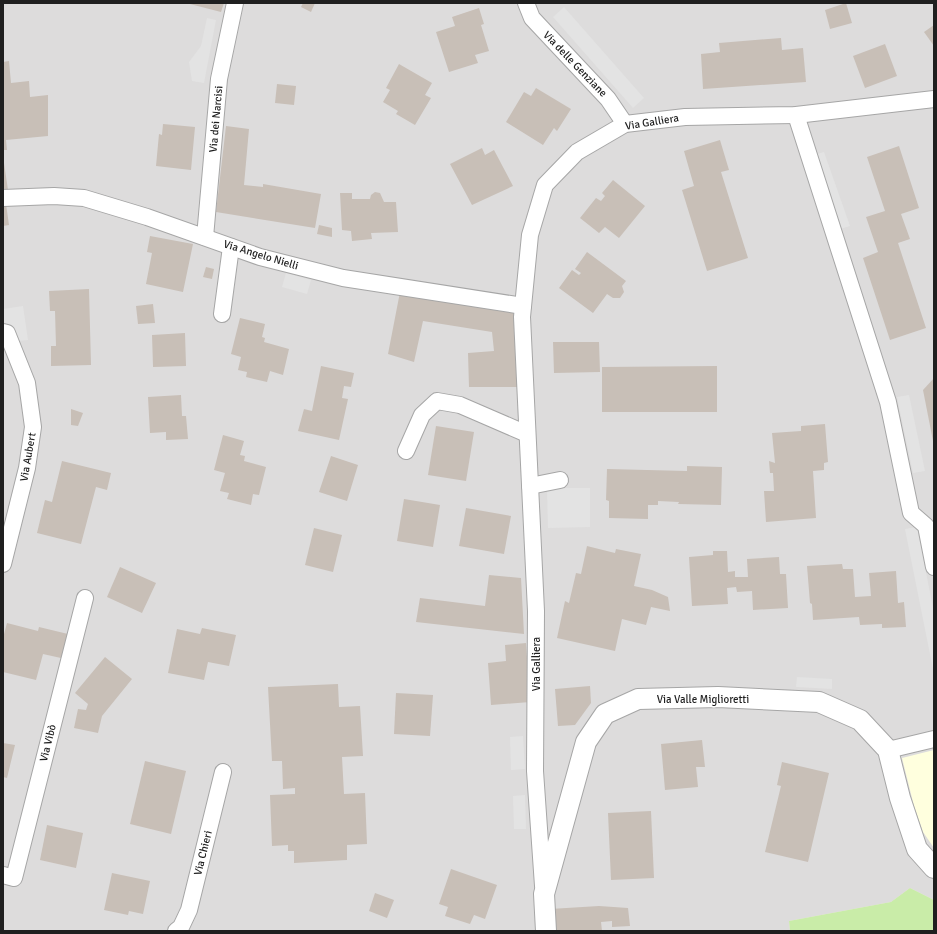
<svg xmlns="http://www.w3.org/2000/svg" width="937" height="934" font-family="Signika,sans-serif">
<rect width="100%" height="100%" fill="#f0ece4"/>
<path fill="#dddcdc" d="M3,3H934V900L910,888L891,902L789,921L790,931H3Z"/>
<path fill="#ffffde" d="M934,750V848L923,832L914,806L902,758Z"/>
<path fill="#c9eca8" d="M910,888L934,900V931H790L789,921L891,902Z"/>
<g fill="#e3e3e3">
<path d="M564,7L644,98L633,108L553,17Z"/>
<path d="M207,18L216,20L204,83L192,81L189,62L201,46Z"/>
<path d="M824,152L850,226L840,229L814,155Z"/>
<path d="M286,273L311,280L307,294L282,287Z"/>
<path d="M23,306L28,340L17,341L16,333L3,325V309Z"/>
<path d="M909,395L925,471L913,473L897,397Z"/>
<path d="M547,488H590V527L548,528Z"/>
<path d="M917,527L934,613L933,669L905,529Z"/>
<path d="M797,677L832,679V689L796,687Z"/>
<path d="M523,736L525,769L511,770L510,737Z"/>
<path d="M525,795L526,829H514L513,796Z"/>
</g>
<g fill="#c8bfb7">
<path d="M186,3H224L221,12Z"/>
<path d="M303,3H315L311,12L301,7Z"/>
<path d="M846,3L852,23L830,29L825,10Z"/>
<path d="M479,8L484,24L481,25L489,51L475,55L478,63L449,72L436,32L455,26L452,17Z"/>
<path d="M934,25V46L924,32Z"/>
<path d="M781,38L782,50L803,48L806,82L703,89L701,54L720,52L719,43Z"/>
<path d="M885,44L897,76L865,88L853,56Z"/>
<path d="M9,61L11,83L29,81L30,97L48,95V136L6,140L7,150H3V62Z"/>
<path d="M399,64L432,83L425,95L431,98L415,125L396,114L398,111L383,102L390,90L386,88Z"/>
<path d="M277,84L296,86L294,105L275,103Z"/>
<path d="M536,88L571,109L557,131L554,128L543,145L506,122L524,92L531,96Z"/>
<path d="M163,124L195,127L191,170L156,166L159,134L162,135Z"/>
<path d="M226,126L249,129L244,185L263,187V184L321,194L315,228L216,212Z"/>
<path d="M720,140L729,170L721,172L748,258L707,271L682,190L694,186L684,151Z"/>
<path d="M899,146L919,208L901,214L910,239L898,243L926,328L890,340L863,258L878,252L866,217L885,211L867,157Z"/>
<path d="M482,148L485,155L494,150L513,186L472,205L450,164Z"/>
<path d="M3,156L8,190L3,191Z"/>
<path d="M613,180L645,206L619,238L605,227L599,233L580,218L596,198L601,201L605,196L602,193Z"/>
<path d="M375,192L380,193L384,202H396L398,232L371,233L372,239L352,241L351,231L342,230L340,193H352V199H370L371,195Z"/>
<path d="M6,204L9,225L3,226V205Z"/>
<path d="M319,225L332,228V237L317,234Z"/>
<path d="M150,236L193,244L183,292L146,284L152,253L147,252Z"/>
<path d="M587,252L626,281L622,286L624,292L620,298H613L607,294L593,313L559,288L572,270L579,275L581,273L575,269Z"/>
<path d="M206,267L214,269L212,279L203,277Z"/>
<path d="M89,289L91,365L51,366V346H56L55,311H50L49,291Z"/>
<path d="M400,292L515,312L517,387H469L468,353L494,351L492,332L423,321L414,362L388,354Z"/>
<path d="M153,304L155,323L138,324L136,306Z"/>
<path d="M240,318L265,324L262,337L265,338L264,342L289,349L283,375L270,371L267,382L246,377L247,372L238,370L241,357L231,354Z"/>
<path d="M185,333L186,366L153,367L152,335Z"/>
<path d="M553,342H599L600,372L554,373Z"/>
<path d="M321,366L354,373L351,387L344,386L342,398L348,399L339,440L298,431L304,409L312,411Z"/>
<path d="M717,366V412H602V367Z"/>
<path d="M934,378V441H933L923,390Z"/>
<path d="M181,395L182,416H186L188,439L166,440V432L150,433L148,397Z"/>
<path d="M71,409L83,413L78,426L71,425Z"/>
<path d="M825,424L828,462L824,463V470L813,471L816,518L766,522L764,491H774L773,473H770L769,461L775,463L772,433L801,431V426Z"/>
<path d="M436,426L474,432L466,481L428,475Z"/>
<path d="M223,435L244,441L240,455L245,456L244,461L266,467L259,495L253,494L251,505L227,499L229,493L220,491L225,473L214,470Z"/>
<path d="M331,456L358,465L347,501L319,492Z"/>
<path d="M62,461L111,473L107,490L96,487L81,544L37,533L45,500L52,502Z"/>
<path d="M687,466L722,467L721,505L678,504L679,502L658,501V505H648V519L609,518V501L606,500L607,469L687,471Z"/>
<path d="M404,499L440,505L433,547L397,541Z"/>
<path d="M466,508L511,516L504,554L459,546Z"/>
<path d="M314,528L342,535L333,572L305,565Z"/>
<path d="M587,546L615,553L616,549L641,554L634,586L652,590L668,597L670,611L651,607L646,625L622,619L615,651L557,638L565,601L569,603L576,573L581,574Z"/>
<path d="M713,551H727L728,572L735,571V577H748L747,559L779,557L780,574H786L788,608L753,610L752,591L737,592L736,587L727,588L728,604L692,606L689,557L713,555Z"/>
<path d="M842,564L843,569H853L855,597L871,596L869,573L896,571L898,603L904,602L906,627L882,628V624L860,625L859,617L813,620L812,604L810,603L807,566Z"/>
<path d="M120,567L156,583L142,613L107,597Z"/>
<path d="M489,575L521,578L524,634L416,622L420,598L485,606Z"/>
<path d="M7,623L38,631L39,627L68,634L61,658L43,654L36,680L3,672V638Z"/>
<path d="M202,628L236,635L229,666L208,662L204,680L168,673L177,629L200,634Z"/>
<path d="M526,643L530,702L491,705L488,663L506,661L505,645Z"/>
<path d="M105,657L132,679L102,716L98,733L74,728L78,709L86,710L88,704L75,693Z"/>
<path d="M338,684L339,707L360,706L363,756L342,757L344,794L365,793L367,844L347,845V860L294,863V851H288V845L272,846L270,795L295,794V788L283,789L282,761H272L268,687Z"/>
<path d="M590,686L591,703L575,725L558,726L555,689Z"/>
<path d="M396,693L433,695L430,736L394,734Z"/>
<path d="M702,740L705,767H696L698,787L665,790L661,744Z"/>
<path d="M3,743L15,745L7,778L3,777Z"/>
<path d="M145,761L186,771L171,834L130,824Z"/>
<path d="M782,762L829,773L808,862L765,852L781,786L777,785Z"/>
<path d="M651,811L654,878L611,880L608,813Z"/>
<path d="M47,825L83,833L76,868L40,860Z"/>
<path d="M451,869L497,885L485,919L474,915L470,924L445,916L448,907L439,904Z"/>
<path d="M112,873L150,881L143,914L129,911L128,915L104,910Z"/>
<path d="M375,893L394,900L387,918L369,911Z"/>
<path d="M599,906L628,908L630,926L612,927V921L601,922L602,931H551L550,909Z"/>
</g>
<g fill="none" stroke-linecap="round" stroke-linejoin="round">
<defs>
<g id="minor">
<path d="M526,3L532,18L608,99L625,124"/>
<path d="M796,115L888,402L911,513L926,526L934,567"/>
<path d="M3,198L54,196L84,198L147,217L260,257L343,278L523,306"/>
<path d="M205,237L219,79L235,3"/>
<path d="M222,314L231,247"/>
<path d="M3,332L7,333L27,383L33,427L27,468L3,564"/>
<path d="M406,451L422,415L437,401L460,405L527,434"/>
<path d="M530,486L560,480"/>
<path d="M888,750L934,739"/>
<path d="M3,875L14,878L85,598"/>
<path d="M543,886L535,771L536,611L522,317L530,235L545,185L577,152L625,124L685,117L796,115L934,99"/>
<path d="M176,931L181,927L189,910L223,772"/>
</g>
<path id="tertiary" d="M546,931L544,894L586,742L605,714L638,699L718,697L819,702L860,720L888,750L900,798L917,849L934,868"/>
</defs>
<use href="#minor" stroke="#a6a6a6" stroke-width="18"/>
<use href="#tertiary" stroke="#a6a6a6" stroke-width="22"/>
<use href="#minor" stroke="#fff" stroke-width="16"/>
<use href="#tertiary" stroke="#fff" stroke-width="20"/>
</g>
<g text-anchor="middle" dominant-baseline="central" stroke-width="3" stroke-linejoin="round" paint-order="stroke">
<g font-size="11" fill="#1f1f1f" stroke="#fff">
<text transform="translate(575 64) rotate(46)">Via delle Genziane</text>
<text transform="translate(216 119) rotate(-85)">Via dei Narcisi</text>
<text transform="translate(652 122) rotate(-9)">Via Galliera</text>
<text transform="translate(261 255) rotate(17)">Via Angelo Nielli</text>
<text transform="translate(28 457) rotate(-80)">Via Aubert</text>
<text transform="translate(536 664) rotate(-90)">Via Galliera</text>
<text x="703" y="699">Via Valle Miglioretti</text>
<text transform="translate(48 743) rotate(-76)">Via Vibò</text>
<text transform="translate(203 853) rotate(-76)">Via Chieri</text>
</g>
</g>
<rect width="937" height="934" fill="none" stroke="#1f1f1f" stroke-width="8"/>
</svg>
